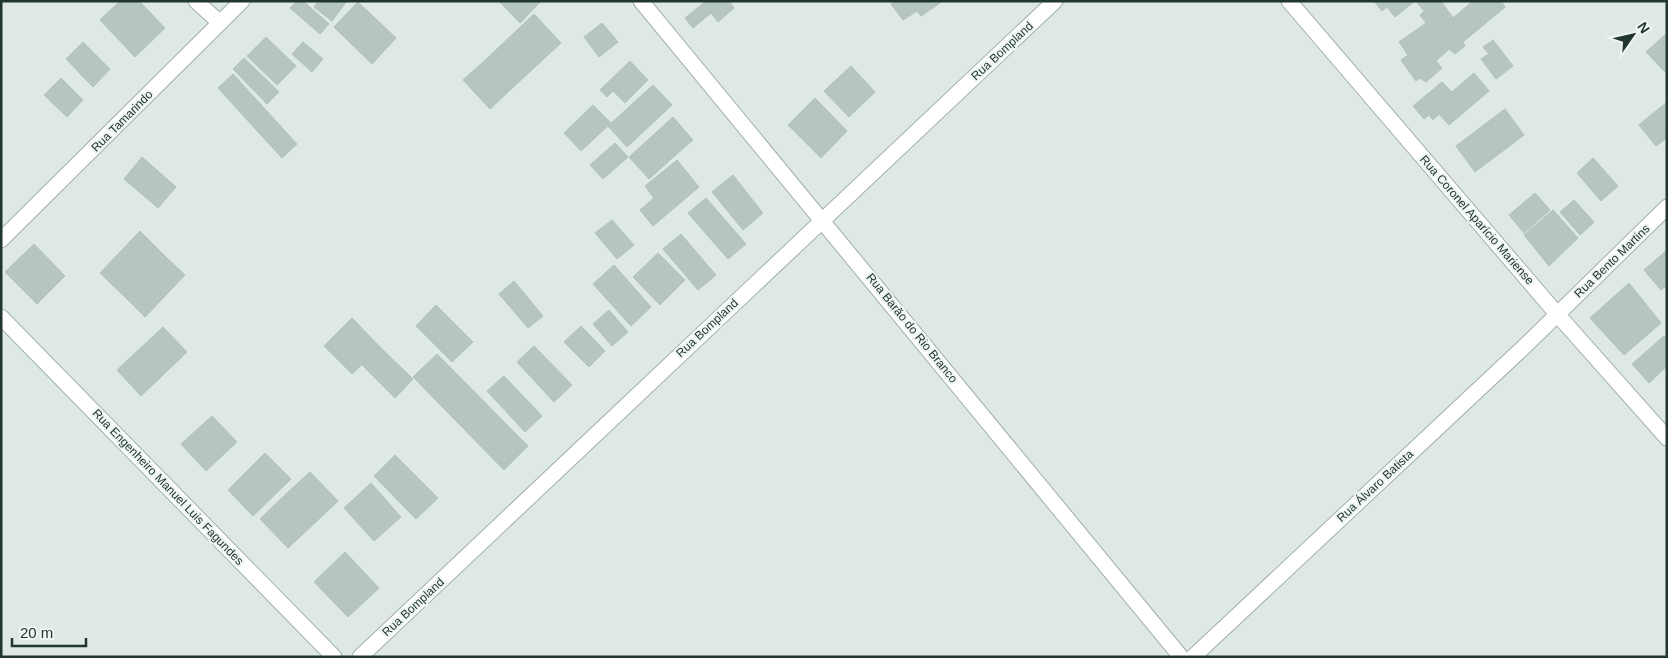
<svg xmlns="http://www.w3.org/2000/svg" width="1668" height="658" font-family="Arial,sans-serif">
<rect width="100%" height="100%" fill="#dee8e4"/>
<g fill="#b7c5c0" stroke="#b1c1bb">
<path d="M120,1H139L165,28L135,57L100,20Z"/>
<path d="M297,1H303L329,24L320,34L290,8Z"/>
<path d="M318,1H344L346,2L332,21L314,7Z"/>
<path d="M499,1H541L520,23Z"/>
<path d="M706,1H729L734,8L718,22L711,13L693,28L685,18Z"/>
<path d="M895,1H939L940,3L921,16L917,11L903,20L891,4Z"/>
<path d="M1374,1H1415L1395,17L1387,7L1382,11Z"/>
<path d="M1416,1H1436L1424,11Z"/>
<path d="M1437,1H1441L1453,18L1473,1H1501L1505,7L1463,42L1465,46L1455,54L1449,49L1436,61L1442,68L1426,82L1420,78L1416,81L1401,60L1408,55L1399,42L1426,23L1420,15Z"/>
<path d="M358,2L396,38L372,64L334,27Z"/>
<path d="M534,14L561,43L508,92L481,64Z"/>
<path d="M602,23L618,42L599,57L584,37Z"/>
<path d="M1667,33V74L1646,52Z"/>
<path d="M266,37L296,66L277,85L247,56Z"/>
<path d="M1493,40L1513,66L1496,79L1481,59L1489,54L1483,47Z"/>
<path d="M83,42L110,69L93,87L66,59Z"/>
<path d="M303,42L323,59L312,72L292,54Z"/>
<path d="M244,58L279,92L267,104L233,69Z"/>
<path d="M630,61L648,80L625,103L613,91L607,97L600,90Z"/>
<path d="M481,64L508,92L490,109L463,80Z"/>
<path d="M851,66L875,92L849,117L824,91Z"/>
<path d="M1474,73L1489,91L1449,125L1439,114L1433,120L1429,115L1424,119L1413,106L1442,82L1452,92Z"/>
<path d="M233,74L297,144L282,158L218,88Z"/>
<path d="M61,78L83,100L67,117L44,95Z"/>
<path d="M653,85L672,105L627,147L608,126Z"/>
<path d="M815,98L847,131L821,158L788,125Z"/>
<path d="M1666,103L1667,104V132L1652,114Z"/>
<path d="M593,105L611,123L581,151L564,133Z"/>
<path d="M1505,109L1524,135L1475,172L1456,146Z"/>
<path d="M1652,114L1667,132V138L1656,146L1639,125Z"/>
<path d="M673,117L693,140L670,160L650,138Z"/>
<path d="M650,138L670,160L649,179L629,157Z"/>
<path d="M615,143L628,157L603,179L590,165Z"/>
<path d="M142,157L176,187L158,208L124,179Z"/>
<path d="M1593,158L1618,186L1601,201L1577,173Z"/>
<path d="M677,160L699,187L653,226L640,210L654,198L645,186Z"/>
<path d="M733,175L763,213L743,230L712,192Z"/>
<path d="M1535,193L1550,210L1524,233L1509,215Z"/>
<path d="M706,198L746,244L728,259L688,213Z"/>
<path d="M1574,200L1594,222L1580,235L1560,212Z"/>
<path d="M1553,210L1578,238L1549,266L1524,235Z"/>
<path d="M612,220L634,245L617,259L595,233Z"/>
<path d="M140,231L167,258L127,299L100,273Z"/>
<path d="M681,234L716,275L698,290L663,249Z"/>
<path d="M34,244L65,276L37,304L5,272Z"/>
<path d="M1667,250V285L1661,290L1644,270Z"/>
<path d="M658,253L685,280L660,305L633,277Z"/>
<path d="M167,258L185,275L145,317L127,299Z"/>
<path d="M614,265L651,307L631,326L593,284Z"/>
<path d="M514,281L543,316L528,328L499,294Z"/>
<path d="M1629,283L1661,323L1624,355L1590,318Z"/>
<path d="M436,305L473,342L452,362L416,326Z"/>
<path d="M609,310L628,332L612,346L593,324Z"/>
<path d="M352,318L380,347L352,374L324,346Z"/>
<path d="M581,326L605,351L589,367L564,342Z"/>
<path d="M163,327L187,352L141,396L117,370Z"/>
<path d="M1664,336L1667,340V366L1649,383L1632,364Z"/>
<path d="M534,346L572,385L554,402L517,362Z"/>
<path d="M380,347L413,379L395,398L362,365Z"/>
<path d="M437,354L528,446L504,470L413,377Z"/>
<path d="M504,376L542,416L525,432L487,391Z"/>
<path d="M212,416L237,442L206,471L181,444Z"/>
<path d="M265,453L291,479L253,516L228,490Z"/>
<path d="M395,455L438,498L416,519L374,476Z"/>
<path d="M310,472L338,501L316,522L288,492Z"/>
<path d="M371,483L401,517L374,541L344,508Z"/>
<path d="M288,492L316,522L288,548L260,519Z"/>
<path d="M345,552L379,588L348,617L314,582Z"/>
</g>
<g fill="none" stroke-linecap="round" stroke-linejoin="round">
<defs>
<g id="minor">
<path d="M196,1L220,23"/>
<path d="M641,1L1181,657"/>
<path d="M1289,1L1557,314L1667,438"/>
<path d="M1,240L242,1"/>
<path d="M360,657L1055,1"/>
</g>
<path id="tertiary" d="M1193,657L1526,345L1667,207"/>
<path id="secondary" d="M1,317L334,657"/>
</defs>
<use href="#minor" stroke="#a2afab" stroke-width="17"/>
<use href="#tertiary" stroke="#a2afab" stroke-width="17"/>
<use href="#secondary" stroke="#9fb3ac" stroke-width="17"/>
<use href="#minor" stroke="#fff" stroke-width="15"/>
<use href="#tertiary" stroke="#fff" stroke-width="15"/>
<use href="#secondary" stroke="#fff" stroke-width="15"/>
</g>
<g text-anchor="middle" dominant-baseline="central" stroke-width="4.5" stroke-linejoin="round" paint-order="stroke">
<g font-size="12" fill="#213631" stroke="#eef5f2">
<text transform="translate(1002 51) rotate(-43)">Rua Bompland</text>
<text transform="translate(122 121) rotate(-45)">Rua Tamarindo</text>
<text transform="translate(1477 220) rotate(49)">Rua Coronel Aparício Mariense</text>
<text transform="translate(1612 261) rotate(-44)">Rua Bento Martins</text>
<text transform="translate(707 328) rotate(-43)">Rua Bompland</text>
<text transform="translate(912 328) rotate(51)">Rua Barão do Rio Branco</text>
<text transform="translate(1375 486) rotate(-43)">Rua Álvaro Batista</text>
<text transform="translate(168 487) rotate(46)">Rua Engenheiro Manuel Luis Fagundes</text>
<text transform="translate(413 607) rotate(-43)">Rua Bompland</text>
</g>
</g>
<rect width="1668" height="658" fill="none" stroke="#213631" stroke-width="5"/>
<g transform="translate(1633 35) rotate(56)" stroke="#eef5f2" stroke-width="4" paint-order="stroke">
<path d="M0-4L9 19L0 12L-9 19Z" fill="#213631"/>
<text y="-8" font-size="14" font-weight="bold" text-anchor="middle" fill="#213631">N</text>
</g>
<path d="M12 638v8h74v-8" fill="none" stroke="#213631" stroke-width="2.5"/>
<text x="20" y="638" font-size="15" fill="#213631" stroke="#eef5f2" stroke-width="4" paint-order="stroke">20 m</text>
</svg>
